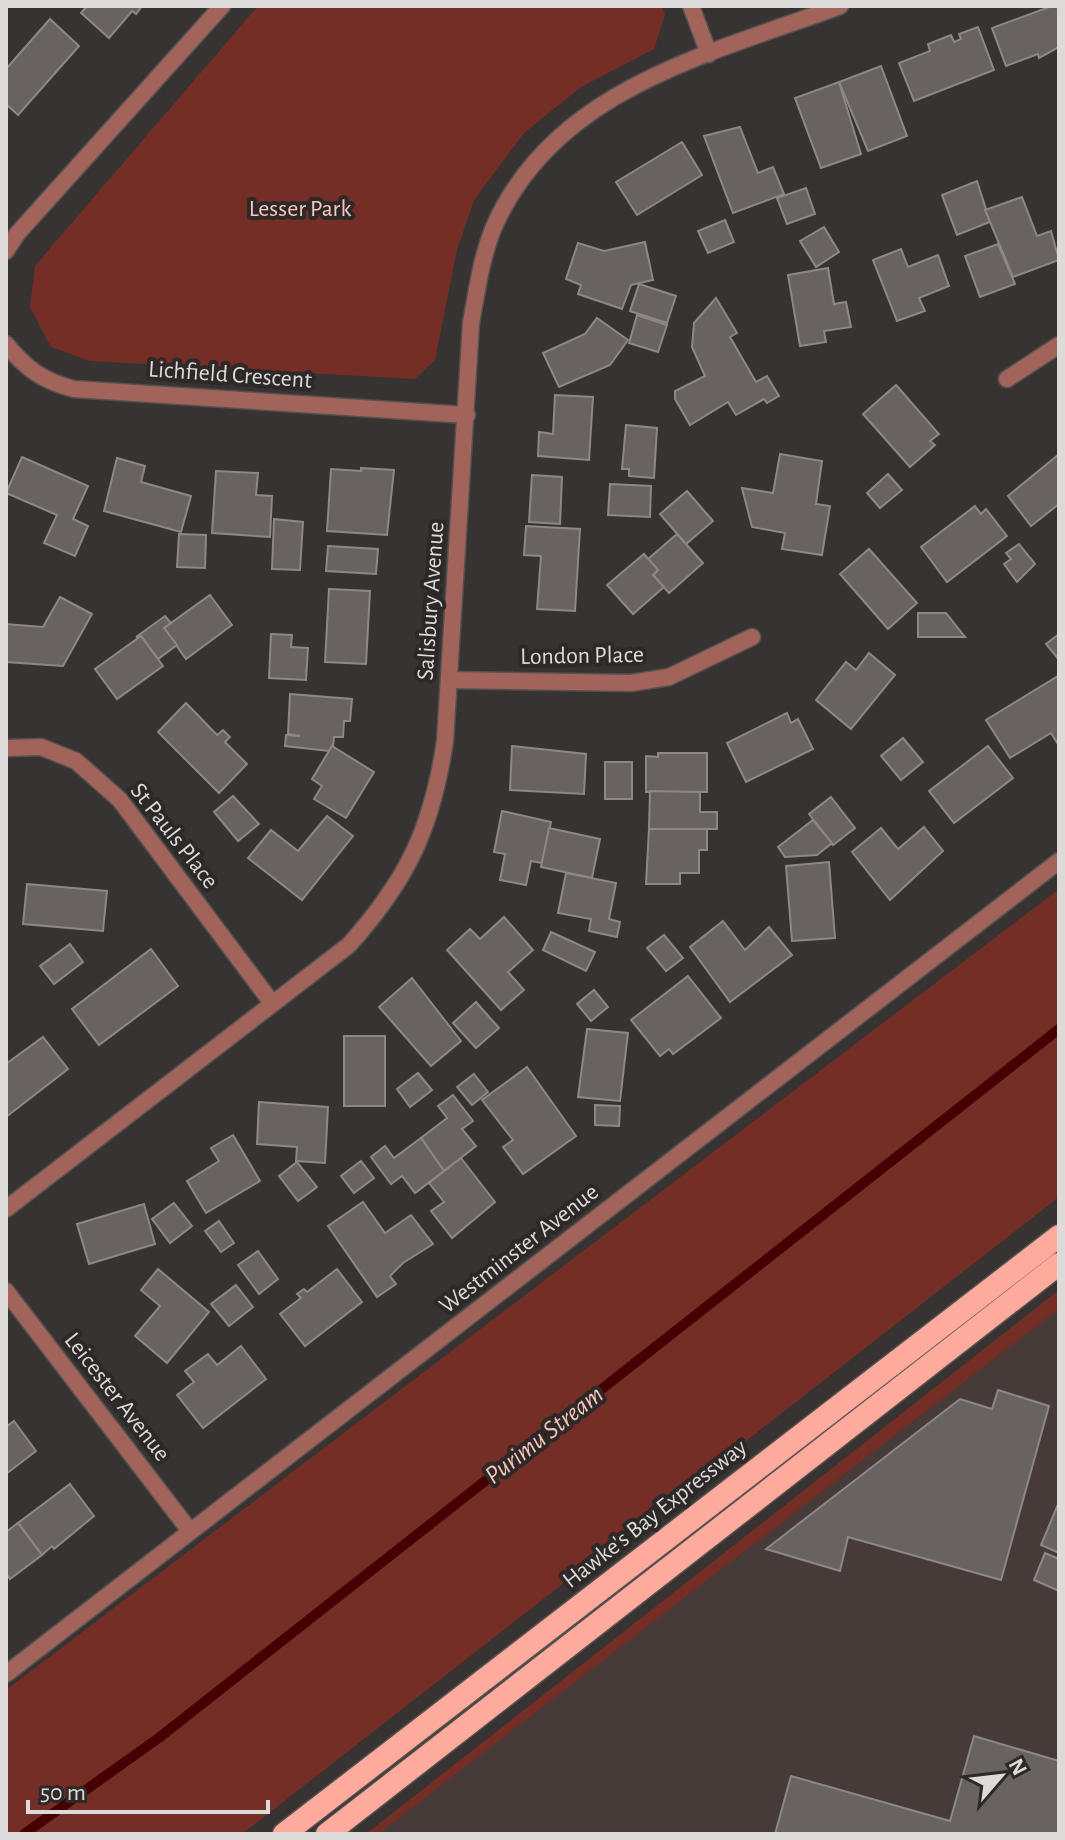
<svg xmlns="http://www.w3.org/2000/svg" width="1065" height="1840" font-family="'Alegreya Sans',sans-serif">
<rect width="100%" height="100%" fill="#373332"/>
<path fill="#463b39" d="M1059,1309V1834H378L385,1828Z"/>
<g fill="#752e26">
<path d="M258,6H662L665,15L654,49L581,87L524,133L474,200L457,250L435,360L415,379L90,361L51,347L30,307L35,266Z"/>
<path d="M1059,889V1197L242,1834H6V1690Z"/>
<path d="M1059,1290V1309L378,1834H366Z"/>
</g>
<g fill="none" stroke-linecap="round" stroke-linejoin="round">
<path stroke="#450001" stroke-width="10" d="M24,1834L160,1737L1059,1029"/>
</g>
<g fill="#686362" stroke="#8d8887" stroke-width="2">
<path d="M87,6H142L136,14L132,11L109,38L81,13Z"/>
<path d="M1052,6H1057L1059,11V47L1039,58L1038,54L1006,66L992,28Z"/>
<path d="M50,19L79,46L18,115L6,104V69Z"/>
<path d="M978,27L994,70L914,101L899,63L930,51L928,44L951,35L954,42L961,39L959,34Z"/>
<path d="M881,66L907,136L868,151L839,82Z"/>
<path d="M839,82L861,154L821,168L795,98Z"/>
<path d="M740,127L758,173L773,167L784,194L733,213L704,136Z"/>
<path d="M682,142L702,175L637,215L616,182Z"/>
<path d="M977,181L990,222L957,235L942,195Z"/>
<path d="M806,188L815,214L787,224L777,198Z"/>
<path d="M1022,197L1037,236L1051,231L1059,260L1013,277L985,210Z"/>
<path d="M725,220L734,242L708,253L698,231Z"/>
<path d="M824,227L839,252L816,267L800,241Z"/>
<path d="M645,242L653,280L631,285L622,309L578,294L581,285L566,279L578,243L604,251Z"/>
<path d="M998,244L1015,284L980,297L965,256Z"/>
<path d="M901,249L908,267L938,255L949,286L919,298L925,311L897,321L873,260Z"/>
<path d="M828,268L834,304L846,302L851,327L824,331L826,342L800,346L788,275Z"/>
<path d="M639,284L676,296L667,323L630,311Z"/>
<path d="M716,298L737,333L730,337L756,382L767,376L779,396L767,403L764,399L736,415L728,402L690,425L675,399V391L705,376L692,347L694,323Z"/>
<path d="M637,315L667,325L658,352L629,343Z"/>
<path d="M597,318L628,340L610,365L559,387L543,353L585,334Z"/>
<path d="M896,385L939,434L930,441L935,445L910,467L863,414Z"/>
<path d="M555,395L593,397L589,460L538,456L539,432L553,434Z"/>
<path d="M626,425L657,428L654,478L629,476V469H622Z"/>
<path d="M780,454L822,461L816,504L830,506L822,555L782,549L785,533L752,527L742,488L773,493Z"/>
<path d="M1059,454V504L1031,526L1008,496Z"/>
<path d="M22,457L88,486L73,519L88,526L75,556L44,543L57,515L6,493Z"/>
<path d="M117,458L145,466L141,482L191,496L181,532L104,511Z"/>
<path d="M361,468L394,470L387,535L327,531L331,469L361,471Z"/>
<path d="M216,471L258,473L256,495L272,496L270,537L212,533Z"/>
<path d="M888,474L902,490L880,508L867,493Z"/>
<path d="M532,475L562,477L560,524L529,522Z"/>
<path d="M610,484L651,486L650,517L608,515Z"/>
<path d="M687,491L713,521L686,544L660,514Z"/>
<path d="M975,506L981,514L986,509L1007,536L947,582L921,547Z"/>
<path d="M274,519L303,522L300,570L272,569Z"/>
<path d="M526,526L580,529L575,611L537,609L541,556L524,555Z"/>
<path d="M179,534L206,535L205,568L177,567Z"/>
<path d="M677,534L703,563L669,593L653,575L658,570L648,559Z"/>
<path d="M1019,544L1035,564L1017,582L1004,564L1011,559L1006,553Z"/>
<path d="M328,546L378,549L376,574L326,571Z"/>
<path d="M869,549L917,603L888,629L840,574Z"/>
<path d="M644,554L658,570L653,575L664,587L633,614L607,585Z"/>
<path d="M329,589L370,591L366,664L325,662Z"/>
<path d="M210,595L232,625L186,659L164,628Z"/>
<path d="M60,597L92,614L63,666L6,662V624L43,627Z"/>
<path d="M918,613H946L965,637H918Z"/>
<path d="M165,616L171,623L164,628L177,645L158,659L141,636L136,637Z"/>
<path d="M271,634L292,635L291,647L308,648L306,680L269,678Z"/>
<path d="M1059,634V660L1046,644Z"/>
<path d="M141,636L163,666L117,699L95,669Z"/>
<path d="M869,653L895,675L851,729L816,700L846,662L856,670Z"/>
<path d="M1058,676L1059,746L1051,733L1010,758L986,720Z"/>
<path d="M290,694L352,699L350,721H344L343,737H334L333,747L329,751L285,746L286,735L300,736L288,734Z"/>
<path d="M186,703L217,735L223,730L230,737L225,742L247,764L219,793L158,732Z"/>
<path d="M787,713L791,723L798,719L813,749L746,782L727,743Z"/>
<path d="M903,738L923,762L901,780L881,756Z"/>
<path d="M332,746L374,772L346,818L314,799L322,786L312,779Z"/>
<path d="M512,746L586,754L584,794L510,790Z"/>
<path d="M988,746L1013,778L954,823L929,791Z"/>
<path d="M658,753H707V792H646V756L658,757Z"/>
<rect x="605" y="762" width="27" height="37"/>
<path d="M650,791L700,792V812H717V829H649Z"/>
<path d="M233,796L259,824L238,841L214,812Z"/>
<path d="M831,797L855,828L833,845L809,814Z"/>
<path d="M502,811L551,822L542,863L531,861L526,885L500,880L505,854L494,852Z"/>
<path d="M327,816L353,836L302,900L248,858L271,830L298,851Z"/>
<path d="M813,820L832,843L817,855L785,857L778,847Z"/>
<path d="M924,827L943,851L890,900L852,852L881,828L898,849Z"/>
<path d="M549,828L600,839L592,878L541,867Z"/>
<path d="M649,829H707V850H699V873H680V884H646Z"/>
<path d="M829,862L835,938L792,941L786,866Z"/>
<path d="M566,873L616,883L609,919L620,922L617,937L589,931L591,919L558,913Z"/>
<path d="M27,884L107,891L103,931L23,924Z"/>
<path d="M504,917L533,950L508,972L524,990L501,1010L447,950L470,929L480,939Z"/>
<path d="M723,921L745,950L769,927L792,955L730,1002L690,947Z"/>
<path d="M551,932L595,952L586,971L543,950Z"/>
<path d="M664,935L683,958L666,971L647,948Z"/>
<path d="M70,944L83,962L54,984L40,966Z"/>
<path d="M151,949L178,986L99,1045L72,1009Z"/>
<path d="M688,976L721,1018L673,1054L669,1049L660,1056L631,1020Z"/>
<path d="M412,978L461,1041L431,1066L379,1007Z"/>
<path d="M594,990L608,1007L591,1021L577,1004Z"/>
<path d="M476,1002L499,1028L476,1048L453,1023Z"/>
<path d="M587,1029L628,1033L620,1101L578,1097Z"/>
<rect x="344" y="1036" width="41" height="70"/>
<path d="M43,1037L68,1069L6,1117V1064Z"/>
<path d="M527,1067L576,1136L523,1174L503,1147L513,1140L482,1100Z"/>
<path d="M418,1073L432,1090L410,1107L397,1089Z"/>
<path d="M474,1074L488,1092L472,1105L457,1087Z"/>
<path d="M453,1095L473,1121L462,1129L476,1146L444,1171L421,1138L447,1118L438,1106Z"/>
<path d="M259,1102L328,1107L325,1163L296,1161L297,1147L257,1144Z"/>
<path d="M595,1105L620,1106L619,1126L595,1125Z"/>
<path d="M233,1135L260,1181L206,1213L187,1181L219,1161L211,1148Z"/>
<path d="M421,1138L444,1171L415,1193L402,1176L391,1184L371,1157L385,1146L394,1158Z"/>
<path d="M461,1158L495,1202L452,1238L431,1211L444,1202L429,1183Z"/>
<path d="M361,1161L374,1178L354,1193L341,1176Z"/>
<path d="M297,1162L317,1187L298,1201L279,1176Z"/>
<path d="M363,1202L385,1233L411,1215L433,1244L403,1263L390,1276L396,1284L377,1297L328,1226Z"/>
<path d="M174,1203L192,1226L170,1243L152,1219Z"/>
<path d="M144,1204L155,1244L89,1264L77,1224Z"/>
<path d="M219,1221L234,1243L221,1252L205,1231Z"/>
<path d="M258,1251L278,1279L259,1294L238,1265Z"/>
<path d="M158,1269L209,1312L167,1363L135,1336L160,1306L141,1290Z"/>
<path d="M337,1269L362,1302L305,1346L280,1314L301,1298L297,1294L304,1289L307,1292Z"/>
<path d="M236,1285L253,1307L229,1326L211,1304Z"/>
<path d="M241,1346L266,1379L203,1428L177,1395L194,1382L185,1371L208,1354L217,1365Z"/>
<path d="M998,1390L1049,1406L1001,1580L848,1537L840,1571L766,1549L960,1399L992,1409Z"/>
<path d="M14,1421L36,1451L6,1474V1427Z"/>
<path d="M70,1484L94,1516L54,1549L52,1546L42,1555L18,1523Z"/>
<path d="M1059,1502V1553L1041,1545Z"/>
<path d="M18,1523L42,1555L10,1579L6,1573V1532Z"/>
<path d="M1045,1553L1059,1559V1591L1034,1580Z"/>
<path d="M974,1736L1059,1761V1834H775L791,1776L950,1821Z"/>
</g>
<g fill="none" stroke-linecap="round" stroke-linejoin="round">
<defs>
<g id="minor">
<path d="M691,6L709,54"/>
<path d="M6,251L17,234L222,6"/>
<path d="M6,344C26,369 43,381 74,389L467,415"/>
<path d="M1007,379L1059,345"/>
<path d="M451,680L631,683L669,677L752,637"/>
<path d="M6,748L41,747L76,761L120,800L272,1003"/>
<path d="M6,1209L349,945C408,879 432,828 445,741L471,323C477,291 481,259 493,229C553,89 710,54 840,6"/>
<path d="M6,1291L190,1531"/>
<path d="M6,1674L1059,861"/>
</g>
<g id="trunk">
<path d="M284,1834L1059,1236"/>
<path d="M327,1834L1059,1264"/>
</g>
</defs>
<use href="#minor" stroke="#555150" stroke-width="19"/>
<use href="#trunk" stroke="#555150" stroke-width="25"/>
<use href="#minor" stroke="#a1635a" stroke-width="16"/>
<use href="#trunk" stroke="#feab9e" stroke-width="22"/>
</g>
<g text-anchor="middle" dominant-baseline="central" stroke-width="8" stroke-linejoin="round" paint-order="stroke">
<g font-size="24" fill="#fcc7bf" stroke="#2d2928">
<text x="300" y="209">Lesser Park</text>
</g>
<g font-size="24" fill="#dddada" stroke="#2d2928">
<text transform="translate(230 375) rotate(4)">Lichfield Crescent</text>
<text transform="translate(431 601) rotate(-86)">Salisbury Avenue</text>
<text transform="translate(582 656) rotate(-1)">London Place</text>
<text transform="translate(174 836) rotate(52)">St Pauls Place</text>
<text transform="translate(519 1249) rotate(-38)">Westminster Avenue</text>
<text transform="translate(117 1397) rotate(52)">Leicester Avenue</text>
<text transform="translate(655 1514) rotate(-38)">Hawke's Bay Expressway</text>
</g>
<g font-size="26" font-style="italic" fill="#f8c3bb" stroke="#2d2928">
<text transform="translate(544 1435) rotate(-38)">Purimu Stream</text>
</g>
</g>
<rect width="1065" height="1840" fill="none" stroke="#dddada" stroke-width="16"/>
<g transform="translate(1001 1776) rotate(62)" stroke="#2d2928" stroke-width="6" paint-order="stroke">
<path d="M0-6L14 30L0 20L-14 30Z" fill="#dddada"/>
<text y="-12" font-size="22" font-weight="bold" text-anchor="middle" fill="#dddada">N</text>
</g>
<path d="M28 1800v12h240v-12" fill="none" stroke="#dddada" stroke-width="4"/>
<text x="40" y="1800" font-size="24" fill="#dddada" stroke="#2d2928" stroke-width="6" paint-order="stroke">50 m</text>
</svg>
